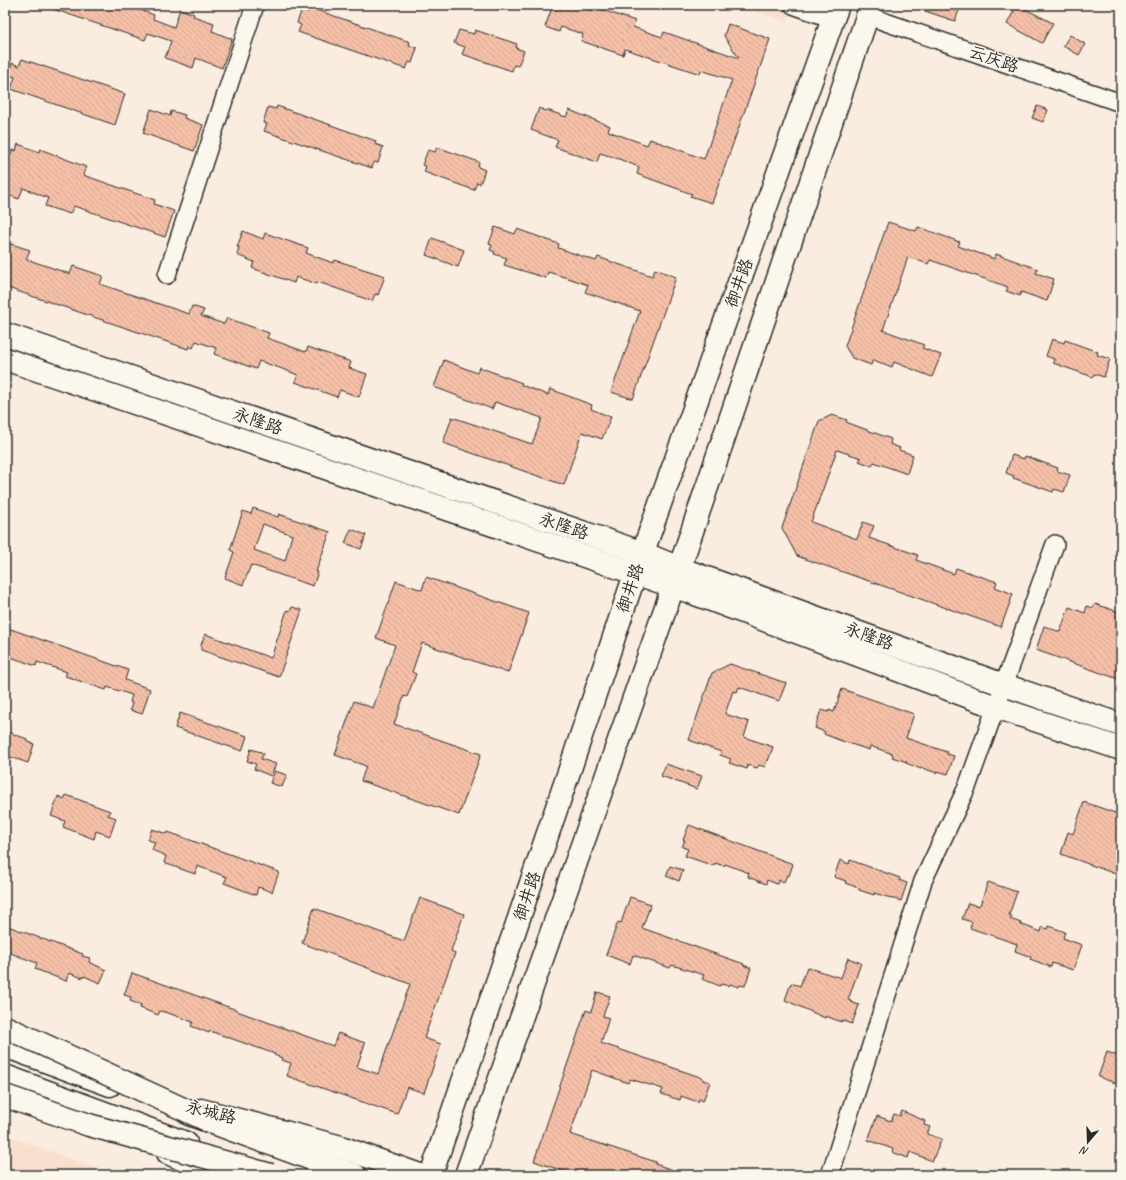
<svg xmlns="http://www.w3.org/2000/svg" width="1126" height="1180" font-family="Caveat,'LXGW WenKai TC',sans-serif">
<defs>
<pattern id="building-back-hatch" width="6" height="6" patternUnits="userSpaceOnUse"><rect width="6" height="6" fill="#f6c0a8"/><path d="M-1 5l2 2M0 0l6 6M5-1l2 2" fill="none" stroke="#d3a591"/></pattern>
</defs>
<rect width="100%" height="100%" fill="#faecde"/>
<filter id="ink" filterUnits="userSpaceOnUse"><feTurbulence type="fractalNoise" baseFrequency=".025" numOctaves="2"/><feDisplacementMap in="SourceGraphic" scale="8" xChannelSelector="R" yChannelSelector="G"/><feConvolveMatrix kernelMatrix="1 2 1 2 8 2 1 2 1" color-interpolation-filters="sRGB"/></filter>
<g filter="url(#ink)">
<g fill="#f9dfce">
<path d="M737,5H794L787,22Z"/>
<path d="M5,1135L115,1175H5Z"/>
</g>
<g fill="url(#building-back-hatch)" stroke="#2b2b2b" fill-rule="evenodd">
<path d="M48,5H136L135,8L154,15L153,19L174,27L180,9L194,14L193,16L214,23L212,31L232,39L222,68L196,58L193,68L165,58L171,41L148,33L145,40L47,7Z"/>
<path d="M553,5H574L592,11L594,7L635,21L633,27L662,37L664,32L739,58L724,36L728,24L770,39L712,203L690,196L692,194L637,174L639,167L619,159L600,153L597,162L555,147L558,140L531,130L539,108L546,111L547,110L566,117L569,110L610,126L608,131L647,145L650,139L704,159L732,80L701,70L700,74L625,49L623,55L581,41L583,34L561,27L559,32L545,27Z"/>
<path d="M914,5H961L955,21L913,7Z"/>
<path d="M1017,5L1053,23L1042,43L1007,24Z"/>
<path d="M311,8L410,42L409,45L417,48L412,63L409,62L406,69L298,32L301,25L297,23L302,9L309,12Z"/>
<path d="M459,30L474,34L475,30L517,44L516,48L524,51L518,66L514,65L512,71L462,54L465,47L454,43Z"/>
<path d="M1070,35L1085,44L1079,55L1063,46Z"/>
<path d="M22,59L125,94L115,125L11,89L15,77L8,75L12,63L19,66Z"/>
<path d="M277,106L376,141L375,144L383,147L378,163L374,162L372,168L264,131L267,124L263,123L268,107L276,109Z"/>
<path d="M1037,106L1048,110L1043,122L1032,118Z"/>
<path d="M151,109L170,116L171,111L185,115L184,118L203,125L194,151L143,133Z"/>
<path d="M18,144L39,152L40,149L86,167L83,175L155,200L154,204L174,211L165,237L74,206L70,214L45,206L48,198L23,188L19,199L5,194L8,184L5,183V152L11,154L12,150L16,151Z"/>
<path d="M437,147L479,162L478,167L485,170L480,184L477,182L474,190L424,172L426,166L422,165L428,150L435,152Z"/>
<path d="M888,222L916,231L918,227L960,242L958,246L995,259L996,254L1038,269L1036,273L1054,279L1047,301L1021,292L1020,296L1006,291L1008,287L930,260L928,264L908,257L883,330L919,343L924,345L922,348L941,355L932,377L894,362L892,367L873,360L871,365L852,358L845,346Z"/>
<path d="M495,227L515,234L517,229L559,244L558,248L596,261L598,257L652,276L655,269L676,277L633,399L611,392L640,311L585,292L588,285L571,279L548,272L546,278L504,265L507,258L494,254L495,252L490,250L492,245L489,244Z"/>
<path d="M243,231L263,239L265,233L308,248L306,253L333,263L335,260L385,276L378,295L375,294L372,301L318,282L317,284L296,277L294,283L252,268L254,262L237,255L239,247H237Z"/>
<path d="M432,238L464,250L458,267L426,255Z"/>
<path d="M5,242L30,250L26,259L70,274L73,266L103,276L100,284L189,314L192,306L204,310L201,316L224,324L227,318L269,333L267,338L306,352L308,347L351,362L349,368L367,374L359,397L340,390L337,397L295,382L298,375L277,367L259,361L256,369L214,354L216,348L196,341L193,348L189,346L188,349L5,287Z"/>
<path d="M1052,339L1064,343L1065,340L1098,352L1097,355L1110,359L1104,377L1094,374L1093,377L1053,363L1054,359L1046,356Z"/>
<path d="M444,360L477,373L479,367L522,383L521,385L548,395L550,389L592,405L591,409L611,417L602,439L582,432L564,485L443,443L452,417L532,444L542,418L495,402L492,409L434,387Z"/>
<path d="M832,415L847,420L846,422L891,439L890,444L900,448L899,450L913,455L907,474L874,462L872,466L859,461L861,458L837,450L811,522L857,539L863,522L874,526L869,538L918,555L916,560L954,574L956,568L997,582L995,587L1013,594L1001,627L797,556L782,528L819,421Z"/>
<path d="M1012,455L1024,459L1025,456L1058,468L1057,471L1070,475L1064,492L1054,489L1053,492L1013,478L1014,476L1006,473Z"/>
<path d="M253,508L278,517L279,514L330,532L316,572H318L313,586L251,565L243,585L225,578L234,552L230,550L243,511L251,514ZM263,524L292,535L285,561L254,550Z"/>
<path d="M351,529L366,535L361,549L345,543Z"/>
<path d="M426,577L529,613L508,673L422,643L412,672L416,674L407,697L404,696L394,724L481,754L459,815L361,781L366,766L335,755L354,701L373,708L395,645L376,638L396,581L422,590Z"/>
<path d="M1095,604L1119,612L1117,617L1121,619V680L1036,650L1044,626L1060,632L1069,607L1085,613L1087,606L1093,608Z"/>
<path d="M292,607L302,610L279,677L201,650V645L205,634L271,658L287,610L290,611Z"/>
<path d="M5,627L128,670L125,680L150,689L142,714L130,710L132,703L130,702L132,695L107,687L106,690L65,676L67,672L37,662L36,666L5,655Z"/>
<path d="M730,664L786,683L779,701L739,687L737,692L733,691L725,714L749,722L744,737L773,747L768,761L767,760L765,767L759,765L757,768L748,765L747,769L729,763L731,759L720,755L721,752L689,740L712,673Z"/>
<path d="M842,689L914,714L906,738L947,752V754L954,756L948,774L937,771V773L922,768L921,769L906,763L907,762L892,757L893,754L870,746L869,750L839,740L824,734L825,732L815,728L821,710L829,712V710L834,712Z"/>
<path d="M180,713L247,736L242,751L175,728Z"/>
<path d="M5,731L27,739L26,741L34,744L28,763L5,755Z"/>
<path d="M251,749L264,753L261,759L276,764L271,776L254,769L256,764L247,761Z"/>
<path d="M666,764L702,776L697,789L661,776Z"/>
<path d="M275,771L287,775L282,787L270,783Z"/>
<path d="M66,795L110,811L108,815L116,818L110,836L96,831L94,839L63,827L65,821L51,816L58,796L64,799Z"/>
<path d="M1084,802L1121,815V876L1061,854L1068,832L1073,834Z"/>
<path d="M689,825L793,864L789,876L787,875L784,882L779,880L777,884L767,880L766,884L748,877L749,873L725,864L724,866L715,863L714,866L685,856L688,849L682,847L685,840H683Z"/>
<path d="M152,829L167,834L168,832L279,872L272,892L258,887L256,895L224,883L227,877L197,866L195,874L164,863L166,856L152,850L155,842L148,840Z"/>
<path d="M840,860L849,864L850,860L900,878L899,880L907,883L901,901L874,893V895L859,890V888L845,883L846,881L834,877Z"/>
<path d="M670,866L683,870L679,881L666,876Z"/>
<path d="M988,882L1017,892L1009,915L1012,916L1010,919L1021,923L1020,924L1041,932L1042,927L1048,929L1049,926L1065,932L1063,938L1082,945L1073,970L1052,963L1051,967L1030,959L1031,957L1015,951L1017,944L970,928L972,922L962,919L968,903L978,906L979,905H980Z"/>
<path d="M630,897L651,904L642,928L744,964L743,965L751,968L745,986L740,985L739,987L730,984L729,986L721,984L720,986L702,979L704,975L672,965L670,968L633,955L630,964L606,955L618,922L621,923Z"/>
<path d="M420,898L464,914L451,951L455,953L424,1038L441,1044L424,1093L407,1087L397,1114L287,1076L291,1063L281,1060L282,1058L274,1055L275,1054L210,1031L209,1033L191,1026L193,1022L168,1013L160,1011L158,1015L140,1008L141,1005L130,1001L131,997L124,995L132,973L237,1010V1011L333,1046L338,1033L365,1043L357,1067L378,1074L410,984L302,943L314,908L404,941Z"/>
<path d="M5,925L83,954L82,956L90,958L89,962L106,970L100,983L84,976L83,978L69,973L66,981L35,969L37,963L5,951Z"/>
<path d="M848,958L861,963L848,1000L851,1001V1002L859,1005L852,1024L842,1020L841,1022L826,1016L825,1018L785,1000L791,983L800,986L807,967L841,978Z"/>
<path d="M597,992L610,996L603,1016L609,1018L601,1043L703,1078V1080L710,1082L703,1101L699,1099L698,1102L681,1096L680,1100L661,1094L663,1089L630,1079L628,1083L592,1070L570,1134L656,1162L655,1164L682,1173V1175H574L534,1161L586,1010L591,1012Z"/>
<path d="M1107,1052L1121,1057V1085L1098,1077Z"/>
<path d="M902,1111L925,1121L924,1125L930,1127L927,1134L942,1139L932,1161L910,1152L908,1158L892,1152L893,1149L868,1140L877,1116L891,1121L894,1114L900,1116Z"/>
</g>
<g fill="none" stroke-linecap="round" stroke-linejoin="round">
<defs>
<g id="street">
<path d="M793,5L833,19"/>
<path d="M868,16L1121,103"/>
<path d="M167,275L255,5"/>
<path d="M830,1175L923,881L967,787L1055,544"/>
</g>
<g id="secondary">
<path d="M5,334L643,553L679,568L1004,685L1121,725"/>
<path d="M5,359L690,592L996,707L1121,749"/>
<path d="M201,1110L341,1147L420,1175"/>
<path d="M168,1153L216,1175"/>
<path d="M431,1175L571,766L635,574L838,5"/>
<path d="M466,1175L673,587L871,5"/>
</g>
<g id="primary">
<path d="M5,1046L110,1085"/>
<path d="M5,1076L186,1143"/>
<path d="M189,1114L355,1175"/>
</g>
</defs>
<use href="#street" stroke="#2b2b2b" stroke-width="20"/>
<use href="#secondary" stroke="#2b2b2b" stroke-width="25"/>
<use href="#primary" stroke="#2b2b2b" stroke-width="25"/>
<use href="#street" stroke="#fbf7ec" stroke-width="17"/>
<use href="#secondary" stroke="#fbf7ec" stroke-width="22"/>
<use href="#primary" stroke="#fbf7ec" stroke-width="22"/>
<defs>
<g id="highway-bridge">
<path d="M5,1027L207,1120"/>
<path d="M5,1096L89,1125L271,1175"/>
</g>
</defs>
<use href="#highway-bridge" stroke="#2b2b2b" stroke-width="25" stroke-linecap="butt"/>
<use href="#highway-bridge" stroke="#fbf7ec" stroke-width="22"/>
</g>
</g>
<g text-anchor="middle" dominant-baseline="central" stroke-width="3" stroke-linejoin="round" paint-order="stroke">
<g font-size="17" fill="#2b2b2b" stroke="#fbf7ec">
<text transform="translate(994 59) rotate(19)">云庆路</text>
<text transform="translate(739 283) rotate(-70)">御井路</text>
<text transform="translate(258 421) rotate(19)">永隆路</text>
<text transform="translate(564 526) rotate(19)">永隆路</text>
<text transform="translate(630 588) rotate(-71)">御井路</text>
<text transform="translate(869 636) rotate(20)">永隆路</text>
<text transform="translate(527 896) rotate(-71)">御井路</text>
<text transform="translate(211 1112) rotate(14)">永城路</text>
</g>
</g>
<rect width="1126" height="1180" fill="none" stroke="#fbf7ec" stroke-width="20"/>
<rect x="10" y="10" width="1106" height="1160" fill="none" stroke="#2b2b2b" stroke-width="1.5" filter="url(#ink)"/>
<g transform="translate(1088 1142) rotate(199)" stroke="#fbf7ec" stroke-width="3" paint-order="stroke">
<path d="M0-3L7 15L0 10L-7 15Z" fill="#2b2b2b"/>
<text y="-6" font-size="11" font-weight="bold" text-anchor="middle" fill="#2b2b2b">N</text>
</g>
</svg>
